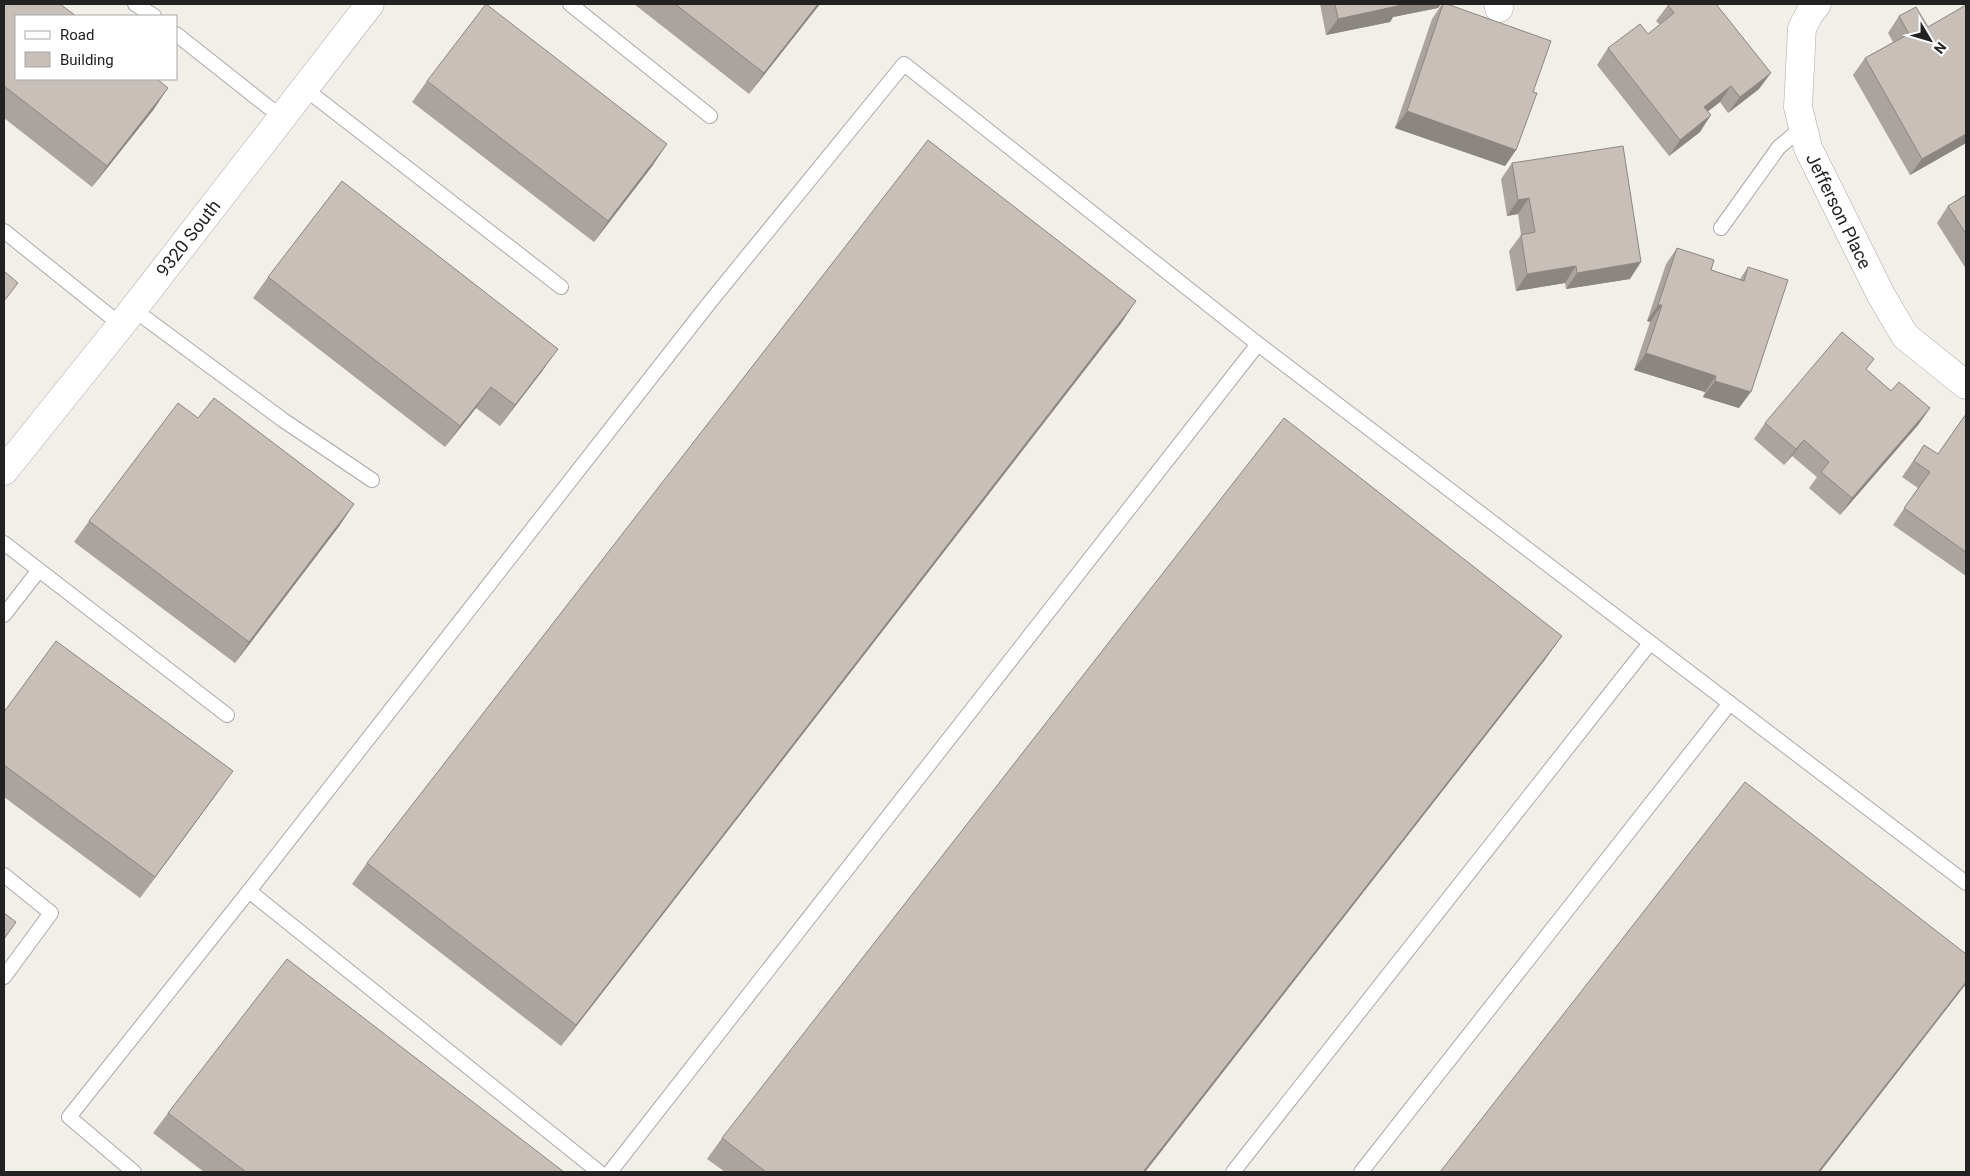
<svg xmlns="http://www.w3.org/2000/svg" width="1970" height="1176" font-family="Roboto,sans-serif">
<rect width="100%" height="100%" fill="#f2efe9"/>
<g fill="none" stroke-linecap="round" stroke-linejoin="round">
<defs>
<g id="lane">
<path d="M135,4L154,16"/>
<path d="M570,4L710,116"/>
<path d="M176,34L281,117"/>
<path d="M304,88L561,287"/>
<path d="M1721,228L1779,147L1803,127"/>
<path d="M4,231L121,325"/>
<path d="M133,309L283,420L372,480"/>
<path d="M4,543L39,570L4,615"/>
<path d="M39,570L227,715"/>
<path d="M4,875L51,913L4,977"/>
<path d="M249,891L599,1172"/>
<path d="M134,1172L69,1117L249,891L710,302L904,64L1258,344"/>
<path d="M610,1172L1258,344L1966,883"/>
<path d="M1233,1172L1650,643"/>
<path d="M1361,1172L1730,703"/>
</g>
<g id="street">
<path d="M1498,4L1499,8"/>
<path d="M1817,4L1810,13L1802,28L1798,107L1808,148L1881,295L1905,336L1966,385"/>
<path d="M4,471L121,325L370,4"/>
</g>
</defs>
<use href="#lane" stroke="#a9a9a9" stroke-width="16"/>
<use href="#street" stroke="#a9a9a9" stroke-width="29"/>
<use href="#lane" stroke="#fff" stroke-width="14"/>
<use href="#street" stroke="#fff" stroke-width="28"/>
</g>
<g fill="#aba49e">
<path d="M4,4L154,109L92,187L4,118Z"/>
<path d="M634,4H820L749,94Z"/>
<path d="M1320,4H1441L1438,8L1393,17L1390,22L1326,35Z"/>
<path d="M1442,4H1447L1533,92L1516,150L1505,166L1395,128L1432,19Z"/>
<path d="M1668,5L1759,89L1728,113L1720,102L1708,111L1700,132L1669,156L1597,65L1608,48L1648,34L1660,25L1656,21Z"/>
<path d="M1899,16L1928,27L1966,143L1910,175L1853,75L1865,58L1893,42L1888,33Z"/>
<path d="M427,81L653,165L594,242L412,102Z"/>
<path d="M1512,163L1630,279L1566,289L1565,283L1516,291L1509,251L1521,235L1518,214L1507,216L1501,179Z"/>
<path d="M1966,195V269L1937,223L1948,206Z"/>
<path d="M1677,248L1711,270L1740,279L1748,267L1739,408L1703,397L1705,392L1634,370L1650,322L1647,321L1666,264Z"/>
<path d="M268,277L543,370L500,426L476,408L445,447L253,298Z"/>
<path d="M1122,322L561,1046L352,884L367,863Z"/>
<path d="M1867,370L1891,391L1930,408L1918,425L1840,515L1809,488L1817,477L1792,456L1784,465L1754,439L1765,423Z"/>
<path d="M1966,414V576L1893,525L1918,488L1902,477L1924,445L1938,454Z"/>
<path d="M89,521L340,525L235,663L74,542Z"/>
<path d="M1547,657L1145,1172H725L707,1159L722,1138Z"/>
<path d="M4,712L218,792L140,898L4,797Z"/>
<path d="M168,1113L564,1172H204L153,1133Z"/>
</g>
<g fill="#8b8681">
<path d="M818,4H820L749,94L764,73Z"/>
<path d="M1400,4H1441L1438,8L1393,17L1390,22L1326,35L1338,19Z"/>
<path d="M1771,73L1759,89L1728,113L1740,97Z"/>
<path d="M1731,86L1720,102L1693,123L1704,107Z"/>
<path d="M168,88L154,109L92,187L107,166Z"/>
<path d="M1407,111L1516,150L1505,166L1395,128Z"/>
<path d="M1711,115L1700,132L1669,156L1680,140Z"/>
<path d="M1966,134V143L1910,175L1922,159Z"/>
<path d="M667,144L653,165L594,242L608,221Z"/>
<path d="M1529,198L1518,214L1507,216L1518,200Z"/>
<path d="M1641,262L1630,279L1566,289L1577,273Z"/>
<path d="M1576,266L1565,283L1516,291L1527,274Z"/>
<path d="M1136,301L1122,322L561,1046L576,1025Z"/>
<path d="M1658,305H1662L1650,322L1647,321Z"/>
<path d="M558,349L543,370L500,426L515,405Z"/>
<path d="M1646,353L1716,376L1705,392L1634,370Z"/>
<path d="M1715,381L1751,392L1739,408L1703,397Z"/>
<path d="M491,387L476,408L445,447L460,426Z"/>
<path d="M1930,408L1918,425L1840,515L1852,498Z"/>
<path d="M1804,440L1792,456L1784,465L1796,449Z"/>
<path d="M354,504L340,525L235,663L249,642Z"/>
<path d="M1562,636L1547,657L1145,1172H1143Z"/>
<path d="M233,771L218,792L140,898L155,877Z"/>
<path d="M1966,982V984L1820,1172H1818Z"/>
</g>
<g fill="#c7bfb8" stroke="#8b8681">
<path d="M4,4H60L76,16H16V79H157L168,88L107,166L4,86Z"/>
<path d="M486,4L667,144L608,221L427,81Z"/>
<path d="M675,4H818L764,73Z"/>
<path d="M1335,4H1401L1402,5L1338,19Z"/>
<path d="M1443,4H1447L1551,41L1533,92L1537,93L1516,150L1407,111Z"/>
<path d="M1669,4H1716L1771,73L1740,97L1731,86L1704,107L1711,115L1680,140L1608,48L1640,24L1648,34L1674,13L1668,5Z"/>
<path d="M1966,5V134L1922,159L1865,58L1909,34L1899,16L1916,7L1928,27Z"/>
<path d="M928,140L1136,301L576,1025L367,863Z"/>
<path d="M1623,146L1641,262L1577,273L1576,266L1527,274L1521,235L1535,232L1529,198L1518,200L1512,163Z"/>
<path d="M342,181L558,349L515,405L491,387L460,426L268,277Z"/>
<path d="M1966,195V234L1948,206Z"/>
<path d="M1677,248L1714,260L1711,270L1744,281L1748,267L1788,280L1751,392L1715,381L1716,376L1646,353L1662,305H1658Z"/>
<path d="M4,271L18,283L4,301Z"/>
<path d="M1842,332L1874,359L1866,369L1891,391L1899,382L1930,408L1852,498L1821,472L1829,462L1804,440L1796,449L1765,423Z"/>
<path d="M214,398L354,504L249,642L89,521L178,403L198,418Z"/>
<path d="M1966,414V552L1904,508L1930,472L1914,461L1924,445L1938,454Z"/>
<path d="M1284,418L1562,636L1143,1172H766L722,1138Z"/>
<path d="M56,641L233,771L155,877L4,765V712Z"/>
<path d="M1745,782L1966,954V982L1818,1172H1440Z"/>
<path d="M4,913L16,922L4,939Z"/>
<path d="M287,959L564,1172H246L168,1113Z"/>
</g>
<g text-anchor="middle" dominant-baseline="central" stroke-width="4" stroke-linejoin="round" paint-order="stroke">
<g font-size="18" fill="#222" stroke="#fff">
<text transform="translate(1839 211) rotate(64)">Jefferson Place</text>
<text transform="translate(188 238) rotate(-52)">9320 South</text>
</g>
</g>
<rect width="1970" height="1176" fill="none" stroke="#222222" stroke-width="10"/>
<rect x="15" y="15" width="162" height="65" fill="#ffffff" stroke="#a7a7a7"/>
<rect x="25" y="31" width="25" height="8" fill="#ffffff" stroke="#a7a7a7"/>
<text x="60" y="40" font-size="15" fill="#222222">Road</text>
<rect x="25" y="52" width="25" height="15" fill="#c7bfb8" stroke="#a7a7a7"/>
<text x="60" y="65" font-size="15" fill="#222222">Building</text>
<g transform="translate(1930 40) rotate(128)" stroke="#ffffff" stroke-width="4" paint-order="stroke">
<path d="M0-4L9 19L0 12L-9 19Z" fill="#222222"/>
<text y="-8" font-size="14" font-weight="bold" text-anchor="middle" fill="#222222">N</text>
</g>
</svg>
